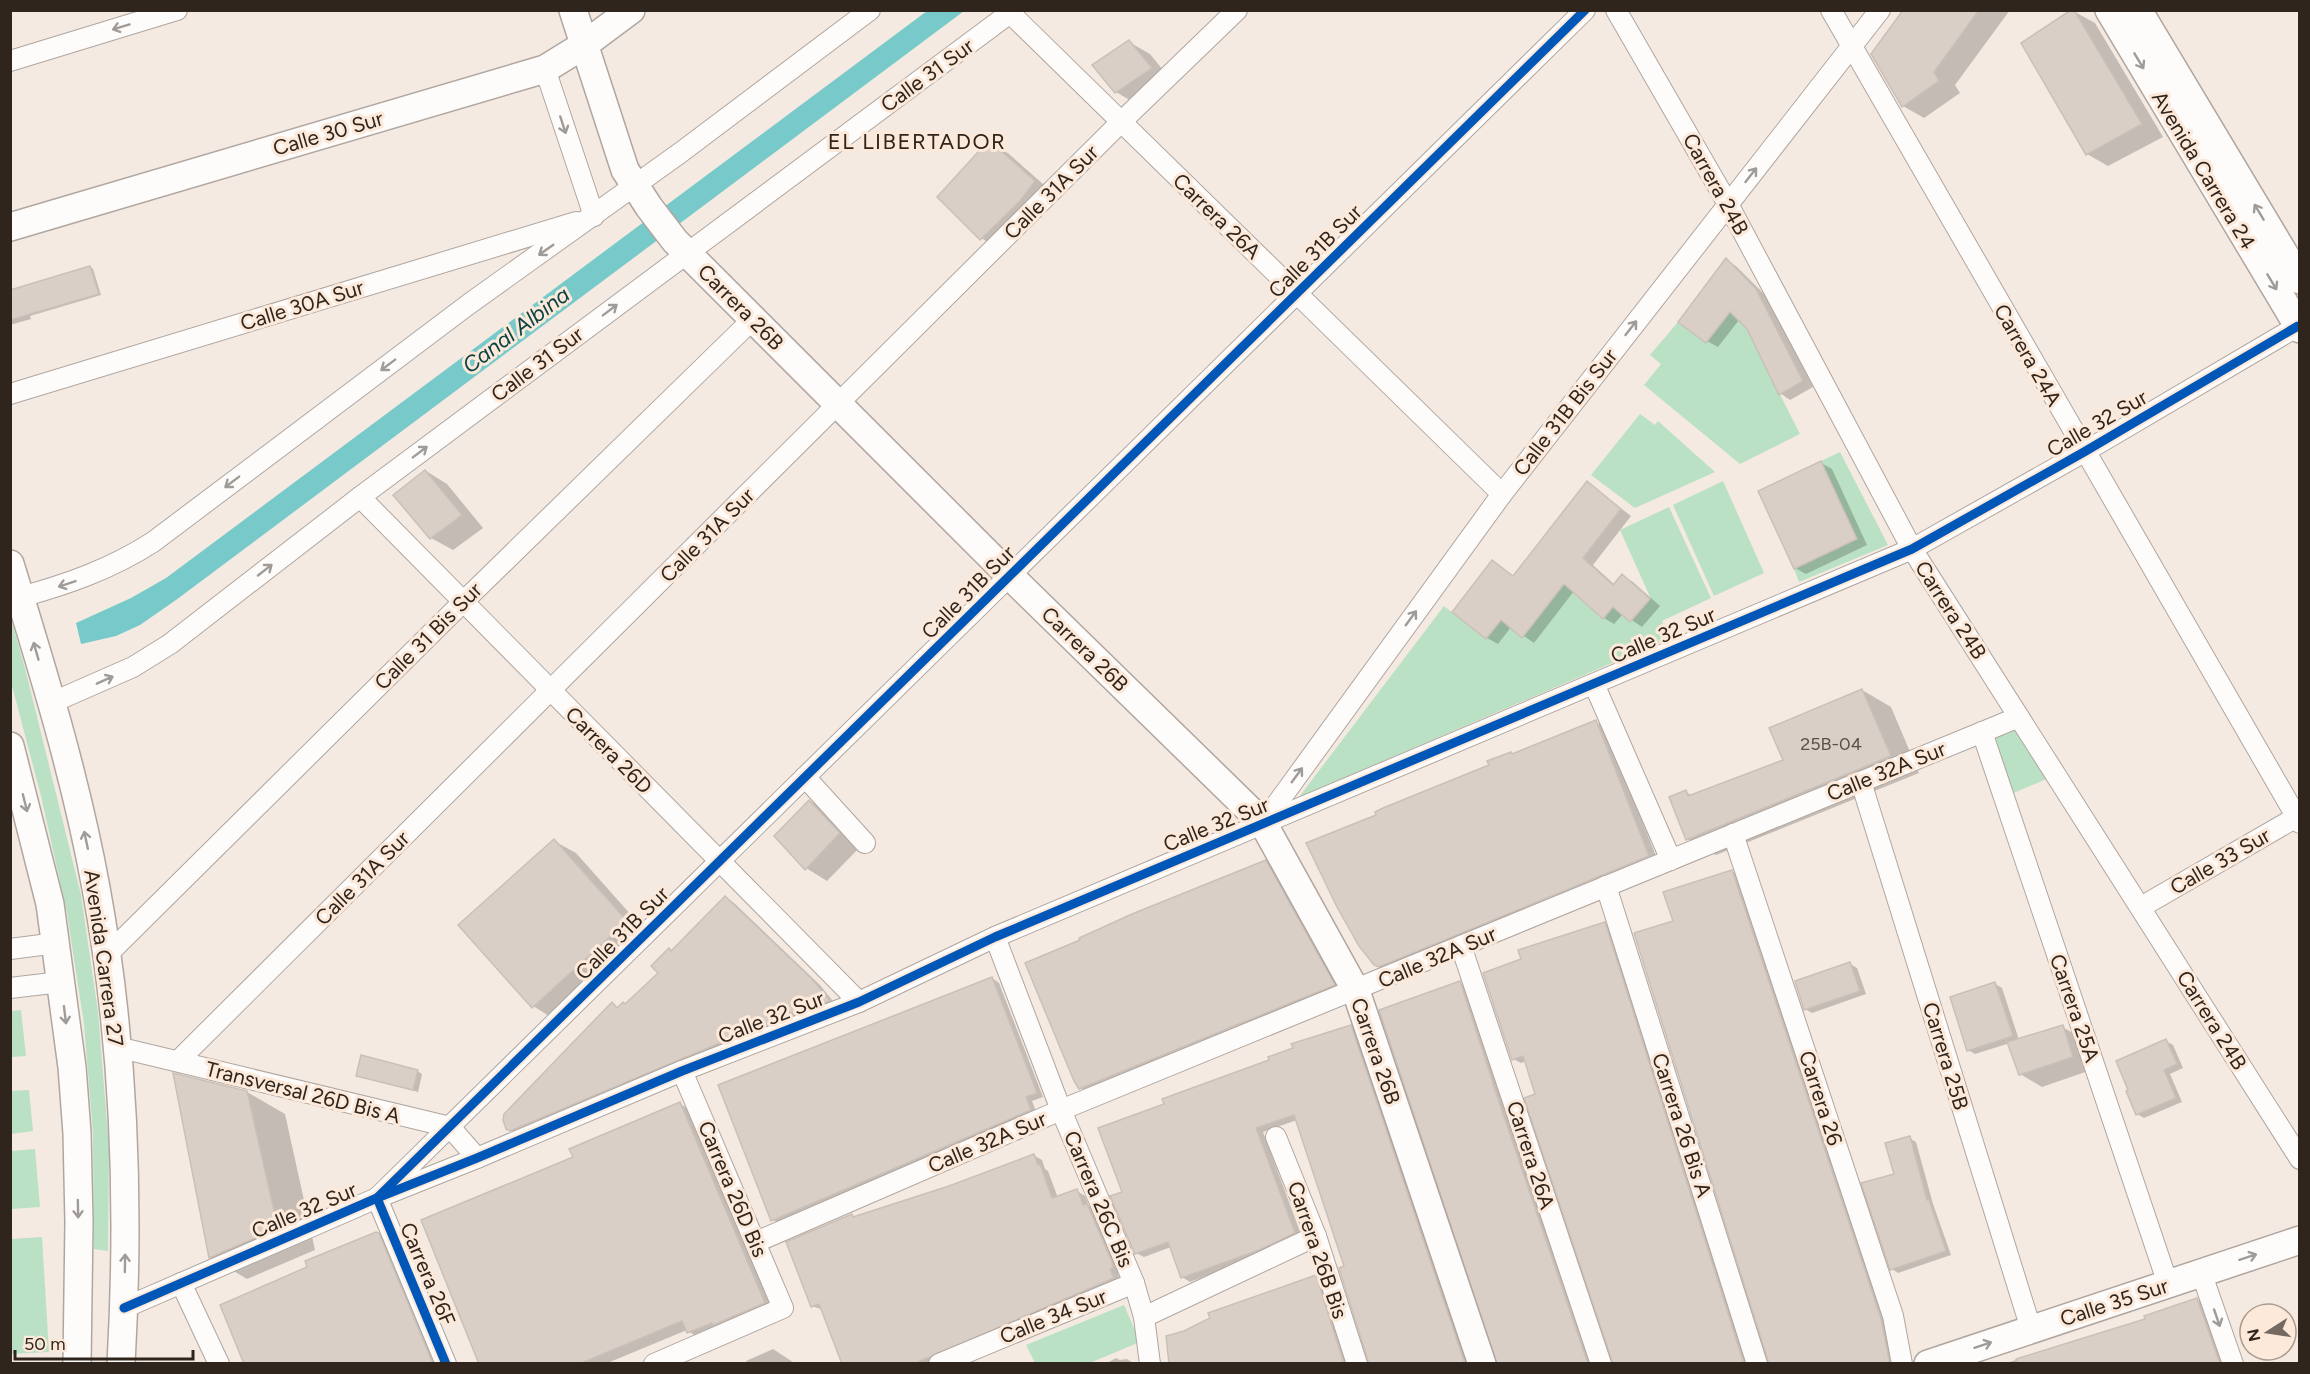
<svg xmlns="http://www.w3.org/2000/svg" width="2310" height="1374" font-family="Figtree,sans-serif">
<rect width="100%" height="100%" fill="#f4eae2"/>
<g fill="#bae1c3">
<path d="M1730,312L1747,329L1800,434L1740,464L1644,385L1661,364L1650,355L1678,322Z"/>
<path d="M1640,414L1655,425L1658,421L1715,472L1635,508L1591,475Z"/>
<path d="M1840,452L1888,545L1799,582L1794,569L1857,539L1821,461Z"/>
<path d="M1723,481L1764,573L1714,596L1673,505Z"/>
<path d="M1669,507L1711,598L1662,621L1668,639L1299,797L1444,606L1486,639L1501,620L1522,637L1564,584L1603,619L1613,607L1631,622L1651,599L1620,530Z"/>
<path d="M11,619L25,668L81,895L98,1012L109,1148L108,1251L94,1249L93,1133L84,1024L67,913L41,796L11,682Z"/>
<path d="M2019,717L2056,775L2004,797L1982,732Z"/>
<path d="M21,1010L26,1056L11,1057V1011Z"/>
<path d="M29,1090L33,1131L11,1134V1091Z"/>
<path d="M35,1149L40,1207L11,1209V1151Z"/>
<path d="M42,1237L49,1352L11,1354V1239Z"/>
<path d="M1124,1305L1140,1342L1087,1364L1035,1363L1026,1345Z"/>
</g>
<path fill="#77cac9" d="M927,11H964L176,600L140,625L116,636L81,644L76,623L131,598L166,578Z"/>
<g fill="#0003">
<path d="M1905,10H2010L1955,85L1960,93L1924,118L1903,106Z"/>
<path d="M2073,11L2095,23L2163,137L2108,166L2087,154Z"/>
<path d="M1129,42L1150,54L1172,81L1138,105L1116,92L1094,66Z"/>
<path d="M990,142L1009,154L1053,193L1001,250L981,238Z"/>
<path d="M1727,260L1737,267L1767,297L1813,387L1790,400L1780,393L1748,328L1739,320L1718,347L1707,341Z"/>
<path d="M90,267L93,269L101,295L30,316L31,319L10,325V292Z"/>
<path d="M1821,463L1832,469L1867,545L1806,574L1795,568Z"/>
<path d="M426,471L447,484L483,528L453,550L431,538L395,495Z"/>
<path d="M1588,483L1631,516L1593,565L1615,585L1622,576L1633,582L1660,606L1642,627L1623,614L1614,624L1604,618L1574,591L1534,643L1511,627L1498,644L1487,638L1492,562L1514,577Z"/>
<path d="M1862,690L1891,707L1919,773L1716,855L1687,839L1686,792L1693,796L1785,761Z"/>
<path d="M1596,722L1605,727L1658,861L1389,971L1372,961L1378,816L1491,766L1511,753L1514,755Z"/>
<path d="M810,801L831,814L861,846L827,881L806,868Z"/>
<path d="M554,841L576,853L648,934L554,1019L533,1006Z"/>
<path d="M1266,862L1274,867L1342,990L1089,1093L1080,1088Z"/>
<path d="M1732,871L1740,876L1889,1325L1896,1364H1770L1675,922Z"/>
<path d="M726,898L734,903L820,985L836,1005L519,1135L507,1128L612,1004L619,1008L626,1005L660,973L672,952Z"/>
<path d="M1605,924L1613,928L1750,1364H1614L1526,1061L1521,1063L1513,1059L1523,960Z"/>
<path d="M1850,964L1857,968L1866,994L1812,1013L1805,1009Z"/>
<path d="M992,978L999,983L1043,1097L1032,1101L1037,1114L780,1224L773,1220Z"/>
<path d="M1460,983L1468,987L1594,1364H1499Z"/>
<path d="M1995,984L2002,988L2019,1040L2062,1027L2084,1039L2094,1069L2042,1087L2020,1074L2010,1043L1975,1054L1968,1050Z"/>
<path d="M1351,1026L1358,1031L1471,1364H1369L1346,1267L1297,1120L1263,1132L1302,1237L1267,1253L1190,1282L1182,1277L1171,1247L1144,1257L1136,1253L1124,1193L1166,1104Z"/>
<path d="M2166,1041L2173,1045L2183,1068L2170,1074L2182,1102L2144,1118L2137,1114Z"/>
<path d="M417,1071L422,1074L418,1092L358,1075Z"/>
<path d="M247,1092L285,1114L315,1250L247,1279L210,1257Z"/>
<path d="M680,1104L691,1110L776,1309L700,1339L687,1330L605,1364H481L575,1158Z"/>
<path d="M1909,1138L1916,1142L1933,1204L1951,1255L1898,1273L1892,1269L1895,1175Z"/>
<path d="M1033,1155L1042,1160L1045,1169L1048,1171L1058,1198L1077,1191L1085,1196L1089,1206L1096,1210L1121,1273L1118,1274L1121,1283L932,1364H844L823,1310L812,1306L852,1215L856,1218L950,1187Z"/>
<path d="M378,1235L387,1240L439,1364H246L309,1268Z"/>
<path d="M1316,1277L1324,1282L1350,1364H1170L1185,1332Z"/>
<path d="M2197,1299L2205,1304L2226,1364H2003L2147,1320Z"/>
<path d="M773,1349L796,1364H748L746,1361Z"/>
<path d="M1116,1358L1120,1360L1127,1359L1135,1364H1105Z"/>
</g>
<g fill="#dacfc7" stroke="#cac0b8" stroke-width="1.5">
<path d="M1903,10H1979L1934,72L1939,81L1902,107L1871,54Z"/>
<path d="M2071,10H2074L2142,124L2086,155L2021,43Z"/>
<path d="M1129,40L1152,68L1115,93L1092,65Z"/>
<path d="M989,140L1035,181L1020,201L980,240L937,197Z"/>
<path d="M1726,258L1756,289L1803,381L1779,395L1747,329L1730,312L1706,343L1678,322Z"/>
<path d="M90,266L99,294L10,320V290Z"/>
<path d="M1821,461L1857,539L1794,569L1758,491Z"/>
<path d="M425,470L462,515L430,539L393,495Z"/>
<path d="M1587,481L1621,509L1583,558L1613,585L1622,574L1650,599L1630,622L1613,607L1603,619L1564,584L1522,638L1501,620L1486,639L1452,612L1492,560L1513,576Z"/>
<path d="M1862,689L1891,756L1686,840L1669,797L1686,790L1688,796L1783,760L1769,728Z"/>
<path d="M1596,720L1649,856L1379,967L1374,965L1359,946L1337,907L1306,843L1376,815L1375,812L1383,808L1489,765L1487,761L1511,752L1512,754Z"/>
<path d="M809,800L840,833L805,870L774,836Z"/>
<path d="M554,839L627,921L532,1008L458,925Z"/>
<path d="M1266,860L1335,985L1079,1089L1074,1081L1025,963L1080,940L1079,938L1132,914Z"/>
<path d="M1732,870L1881,1319L1890,1364H1769L1634,933L1673,921L1663,892Z"/>
<path d="M725,896L812,979L830,1001L800,1012L798,1010L510,1131L506,1129L503,1120L504,1114L612,1002L617,1008L623,1002L625,1004L658,973L651,966L669,948L671,951Z"/>
<path d="M1605,922L1744,1364H1613L1524,1098L1535,1094L1523,1056L1512,1060L1483,973L1521,959L1518,950Z"/>
<path d="M1850,962L1860,991L1804,1010L1795,981Z"/>
<path d="M992,977L1037,1093L1026,1097L1031,1110L771,1221L718,1085Z"/>
<path d="M1460,981L1500,1105L1588,1364H1497L1379,1010Z"/>
<path d="M1995,982L2013,1036L1967,1051L1950,997Z"/>
<path d="M1351,1025L1465,1364H1369L1339,1268L1344,1266L1294,1115L1256,1128L1295,1233L1259,1250L1181,1278L1168,1242L1135,1254L1110,1196L1122,1192L1098,1128L1164,1104L1162,1099L1269,1060L1268,1057L1293,1048L1291,1044Z"/>
<path d="M2063,1025L2073,1057L2019,1075L2007,1042Z"/>
<path d="M2166,1039L2177,1064L2164,1070L2176,1098L2136,1115L2126,1091L2128,1090L2116,1061Z"/>
<path d="M361,1055L418,1070L413,1090L356,1076Z"/>
<path d="M173,1073L247,1091L278,1228L209,1258Z"/>
<path d="M680,1102L765,1303L713,1325L712,1323L687,1333L682,1321L579,1364H479L421,1220L573,1157L569,1149Z"/>
<path d="M1910,1136L1927,1200H1929L1946,1251L1890,1270L1861,1183L1894,1174L1885,1143Z"/>
<path d="M1034,1154L1038,1165L1040,1164L1052,1198L1077,1189L1083,1205L1087,1204L1112,1262L1113,1268L1110,1269L1114,1278L913,1364H842L819,1304L811,1307L786,1242L852,1214L853,1217L949,1186Z"/>
<path d="M376,1232L379,1233L433,1364H244L220,1305L307,1267L305,1261Z"/>
<path d="M1316,1275L1344,1364H1169L1166,1336L1184,1331L1210,1318L1208,1313Z"/>
<path d="M2197,1298L2220,1364H2017L2016,1359L2145,1319L2144,1316Z"/>
</g>
<g fill="none" stroke-linecap="round" stroke-linejoin="round">
<defs>
<g id="street">
<path d="M1616,10L1728,204L1912,549L2300,1159"/>
<path d="M1831,10L2300,823"/>
<path d="M1010,13L1502,494"/>
<path d="M10,61L177,10"/>
<path d="M545,69L594,216"/>
<path d="M10,394L576,222"/>
<path d="M360,497L859,1002"/>
<path d="M21,597C68,584 111,569 153,542L469,304L680,153L870,10"/>
<path d="M1594,684L1671,860"/>
<path d="M51,703L133,667L170,644L360,497L1014,10"/>
<path d="M1982,732L2168,1284"/>
<path d="M805,777L865,843"/>
<path d="M1861,782L2031,1329"/>
<path d="M1263,823L1502,494L1880,10"/>
<path d="M1733,834L1893,1316L1902,1364"/>
<path d="M1606,886L1757,1364"/>
<path d="M2141,907L2300,815"/>
<path d="M995,937L1061,1110L1134,1283L1144,1317L1150,1364"/>
<path d="M1461,946L1601,1364"/>
<path d="M10,949L57,943"/>
<path d="M106,956L463,602L753,319"/>
<path d="M10,988L61,982"/>
<path d="M117,1047L450,1127L477,1158"/>
<path d="M178,1061L1121,122L1237,10"/>
<path d="M1276,1137L1316,1236L1357,1364"/>
<path d="M756,1242L1061,1110L2019,717"/>
<path d="M2201,1272L2233,1364"/>
<path d="M181,1283L219,1364"/>
<path d="M124,1308L377,1198L477,1158L682,1071L859,1002L995,937L1912,549L2084,452L2298,326"/>
<path d="M1144,1317L1316,1236"/>
<path d="M446,1364L377,1198L1585,10"/>
<path d="M654,1364L783,1308L682,1071"/>
<path d="M939,1364L1134,1283"/>
</g>
<g id="secondary">
<path d="M573,10L625,170L649,207L675,241L1010,576L1263,823L1356,991L1482,1364"/>
<path d="M2109,10L2300,329"/>
<path d="M2138,10L2300,280"/>
<path d="M10,227L545,69L584,45L631,10"/>
<path d="M10,564C43,671 76,778 96,888C125,1045 130,1205 121,1364"/>
<path d="M10,746L50,904L72,1067L77,1133L79,1222L77,1364"/>
<path d="M1928,1364L2300,1240"/>
</g>
</defs>
<use href="#street" stroke="#b0a69f" stroke-width="22"/>
<use href="#secondary" stroke="#b0a69f" stroke-width="30"/>
<use href="#street" stroke="#fdfcfb" stroke-width="20"/>
<use href="#secondary" stroke="#fdfcfb" stroke-width="27"/>
<defs>
<g id="cycleway">
<path d="M124,1308L377,1198L477,1158L682,1071L859,1002L995,937L1912,549L2084,452L2298,326"/>
<path d="M446,1364L377,1198L1585,10"/>
</g>
</defs>
<use href="#cycleway" stroke="#fce9da" stroke-width="13"/>
<use href="#cycleway" stroke="#0057b8" stroke-width="9"/>
</g>
<defs><path id="oneway-shaft" d="M-6 0H5M1.5-3L5.5 0L1.5 3" fill="none" stroke-width="1.6" stroke-linecap="round" stroke-linejoin="round" transform="scale(1.5)"/></defs>
<g stroke="#a19b97">
<use href="#oneway-shaft" transform="translate(121 27) rotate(163)"/>
<use href="#oneway-shaft" transform="translate(2139 61) rotate(59)"/>
<use href="#oneway-shaft" transform="translate(563 125) rotate(72)"/>
<use href="#oneway-shaft" transform="translate(1751 175) rotate(-52)"/>
<use href="#oneway-shaft" transform="translate(2259 212) rotate(-121)"/>
<use href="#oneway-shaft" transform="translate(546 250) rotate(145)"/>
<use href="#oneway-shaft" transform="translate(2272 282) rotate(59)"/>
<use href="#oneway-shaft" transform="translate(610 310) rotate(-37)"/>
<use href="#oneway-shaft" transform="translate(1631 328) rotate(-52)"/>
<use href="#oneway-shaft" transform="translate(388 365) rotate(143)"/>
<use href="#oneway-shaft" transform="translate(420 452) rotate(-37)"/>
<use href="#oneway-shaft" transform="translate(232 482) rotate(143)"/>
<use href="#oneway-shaft" transform="translate(265 570) rotate(-38)"/>
<use href="#oneway-shaft" transform="translate(67 584) rotate(162)"/>
<use href="#oneway-shaft" transform="translate(1411 618) rotate(-54)"/>
<use href="#oneway-shaft" transform="translate(36 651) rotate(-106)"/>
<use href="#oneway-shaft" transform="translate(105 680) rotate(-24)"/>
<use href="#oneway-shaft" transform="translate(1297 775) rotate(-54)"/>
<use href="#oneway-shaft" transform="translate(25 803) rotate(76)"/>
<use href="#oneway-shaft" transform="translate(86 840) rotate(-102)"/>
<use href="#oneway-shaft" transform="translate(65 1015) rotate(83)"/>
<use href="#oneway-shaft" transform="translate(78 1209) rotate(89)"/>
<use href="#oneway-shaft" transform="translate(2248 1257) rotate(-18)"/>
<use href="#oneway-shaft" transform="translate(125 1263) rotate(-89)"/>
<use href="#oneway-shaft" transform="translate(2217 1318) rotate(71)"/>
<use href="#oneway-shaft" transform="translate(1983 1345) rotate(-18)"/>
</g>
<g text-anchor="middle" dominant-baseline="central" stroke-width="6" stroke-linejoin="round" paint-order="stroke">
<g font-size="18" fill="#5a5047">
<text x="1831" y="744">25B-04</text>
</g>
<g font-size="21" fill="#30251c" stroke="#fce9da">
<text transform="translate(927 75) rotate(-36)">Calle 31 Sur</text>
<text transform="translate(328 133) rotate(-16)">Calle 30 Sur</text>
<text transform="translate(2204 170) rotate(59)">Avenida Carrera 24</text>
<text transform="translate(1716 184) rotate(61)">Carrera 24B</text>
<text transform="translate(1051 192) rotate(-45)">Calle 31A Sur</text>
<text transform="translate(1217 216) rotate(44)">Carrera 26A</text>
<text transform="translate(1315 251) rotate(-45)">Calle 31B Sur</text>
<text transform="translate(302 305) rotate(-17)">Calle 30A Sur</text>
<text transform="translate(741 307) rotate(45)">Carrera 26B</text>
<text transform="translate(2028 355) rotate(60)">Carrera 24A</text>
<text transform="translate(537 364) rotate(-37)">Calle 31 Sur</text>
<text transform="translate(1565 412) rotate(-52)">Calle 31B Bis Sur</text>
<text transform="translate(2097 423) rotate(-30)">Calle 32 Sur</text>
<text transform="translate(707 535) rotate(-45)">Calle 31A Sur</text>
<text transform="translate(968 592) rotate(-45)">Calle 31B Sur</text>
<text transform="translate(1951 610) rotate(57)">Carrera 24B</text>
<text transform="translate(1663 635) rotate(-23)">Calle 32 Sur</text>
<text transform="translate(428 636) rotate(-45)">Calle 31 Bis Sur</text>
<text transform="translate(1085 649) rotate(44)">Carrera 26B</text>
<text transform="translate(609 750) rotate(45)">Carrera 26D</text>
<text transform="translate(1886 771) rotate(-22)">Calle 32A Sur</text>
<text transform="translate(1216 824) rotate(-22)">Calle 32 Sur</text>
<text transform="translate(2220 861) rotate(-30)">Calle 33 Sur</text>
<text transform="translate(362 878) rotate(-45)">Calle 31A Sur</text>
<text transform="translate(622 933) rotate(-45)">Calle 31B Sur</text>
<text transform="translate(1437 957) rotate(-23)">Calle 32A Sur</text>
<text transform="translate(104 958) rotate(82)">Avenida Carrera 27</text>
<text transform="translate(2075 1008) rotate(71)">Carrera 25A</text>
<text transform="translate(771 1017) rotate(-21)">Calle 32 Sur</text>
<text transform="translate(2212 1020) rotate(58)">Carrera 24B</text>
<text transform="translate(1376 1051) rotate(71)">Carrera 26B</text>
<text transform="translate(1946 1056) rotate(73)">Carrera 25B</text>
<text transform="translate(303 1092) rotate(14)">Transversal 26D Bis A</text>
<text transform="translate(1821 1098) rotate(72)">Carrera 26</text>
<text transform="translate(1682 1125) rotate(72)">Carrera 26 Bis A</text>
<text transform="translate(987 1142) rotate(-23)">Calle 32A Sur</text>
<text transform="translate(1531 1155) rotate(72)">Carrera 26A</text>
<text transform="translate(733 1189) rotate(67)">Carrera 26D Bis</text>
<text transform="translate(1099 1199) rotate(67)">Carrera 26C Bis</text>
<text transform="translate(304 1210) rotate(-23)">Calle 32 Sur</text>
<text transform="translate(1318 1250) rotate(71)">Carrera 26B Bis</text>
<text transform="translate(428 1274) rotate(67)">Carrera 26F</text>
<text transform="translate(2114 1302) rotate(-18)">Calle 35 Sur</text>
<text transform="translate(1053 1316) rotate(-22)">Calle 34 Sur</text>
</g>
<g font-size="22" letter-spacing="1.5" fill="#30251c" stroke="#fce9da">
<text x="917" y="141">EL LIBERTADOR</text>
</g>
<g font-size="22" font-style="italic" fill="#0c4344" stroke="#fce9da">
<text transform="translate(516 330) rotate(-37)">Canal Albina</text>
</g>
</g>
<rect width="2310" height="1374" fill="none" stroke="#30251c" stroke-width="24"/>
<g transform="translate(2268 1332) rotate(258)"><circle r="28" fill="#fce9da" stroke="#aa9b8e" stroke-width="1.5"/>
<path d="M0-4.5L10 22L0 15L-10 22Z" fill="#756a61"/>
<text y="-9" font-size="16" font-weight="bold" text-anchor="middle" fill="#30251c">N</text>
</g>
<path d="M15 1350v9h178v-9" fill="none" stroke="#30251c" stroke-width="3"/>
<text x="24" y="1350" font-size="18" fill="#30251c" stroke="#fce9da" stroke-width="4.5" paint-order="stroke">50 m</text>
</svg>
